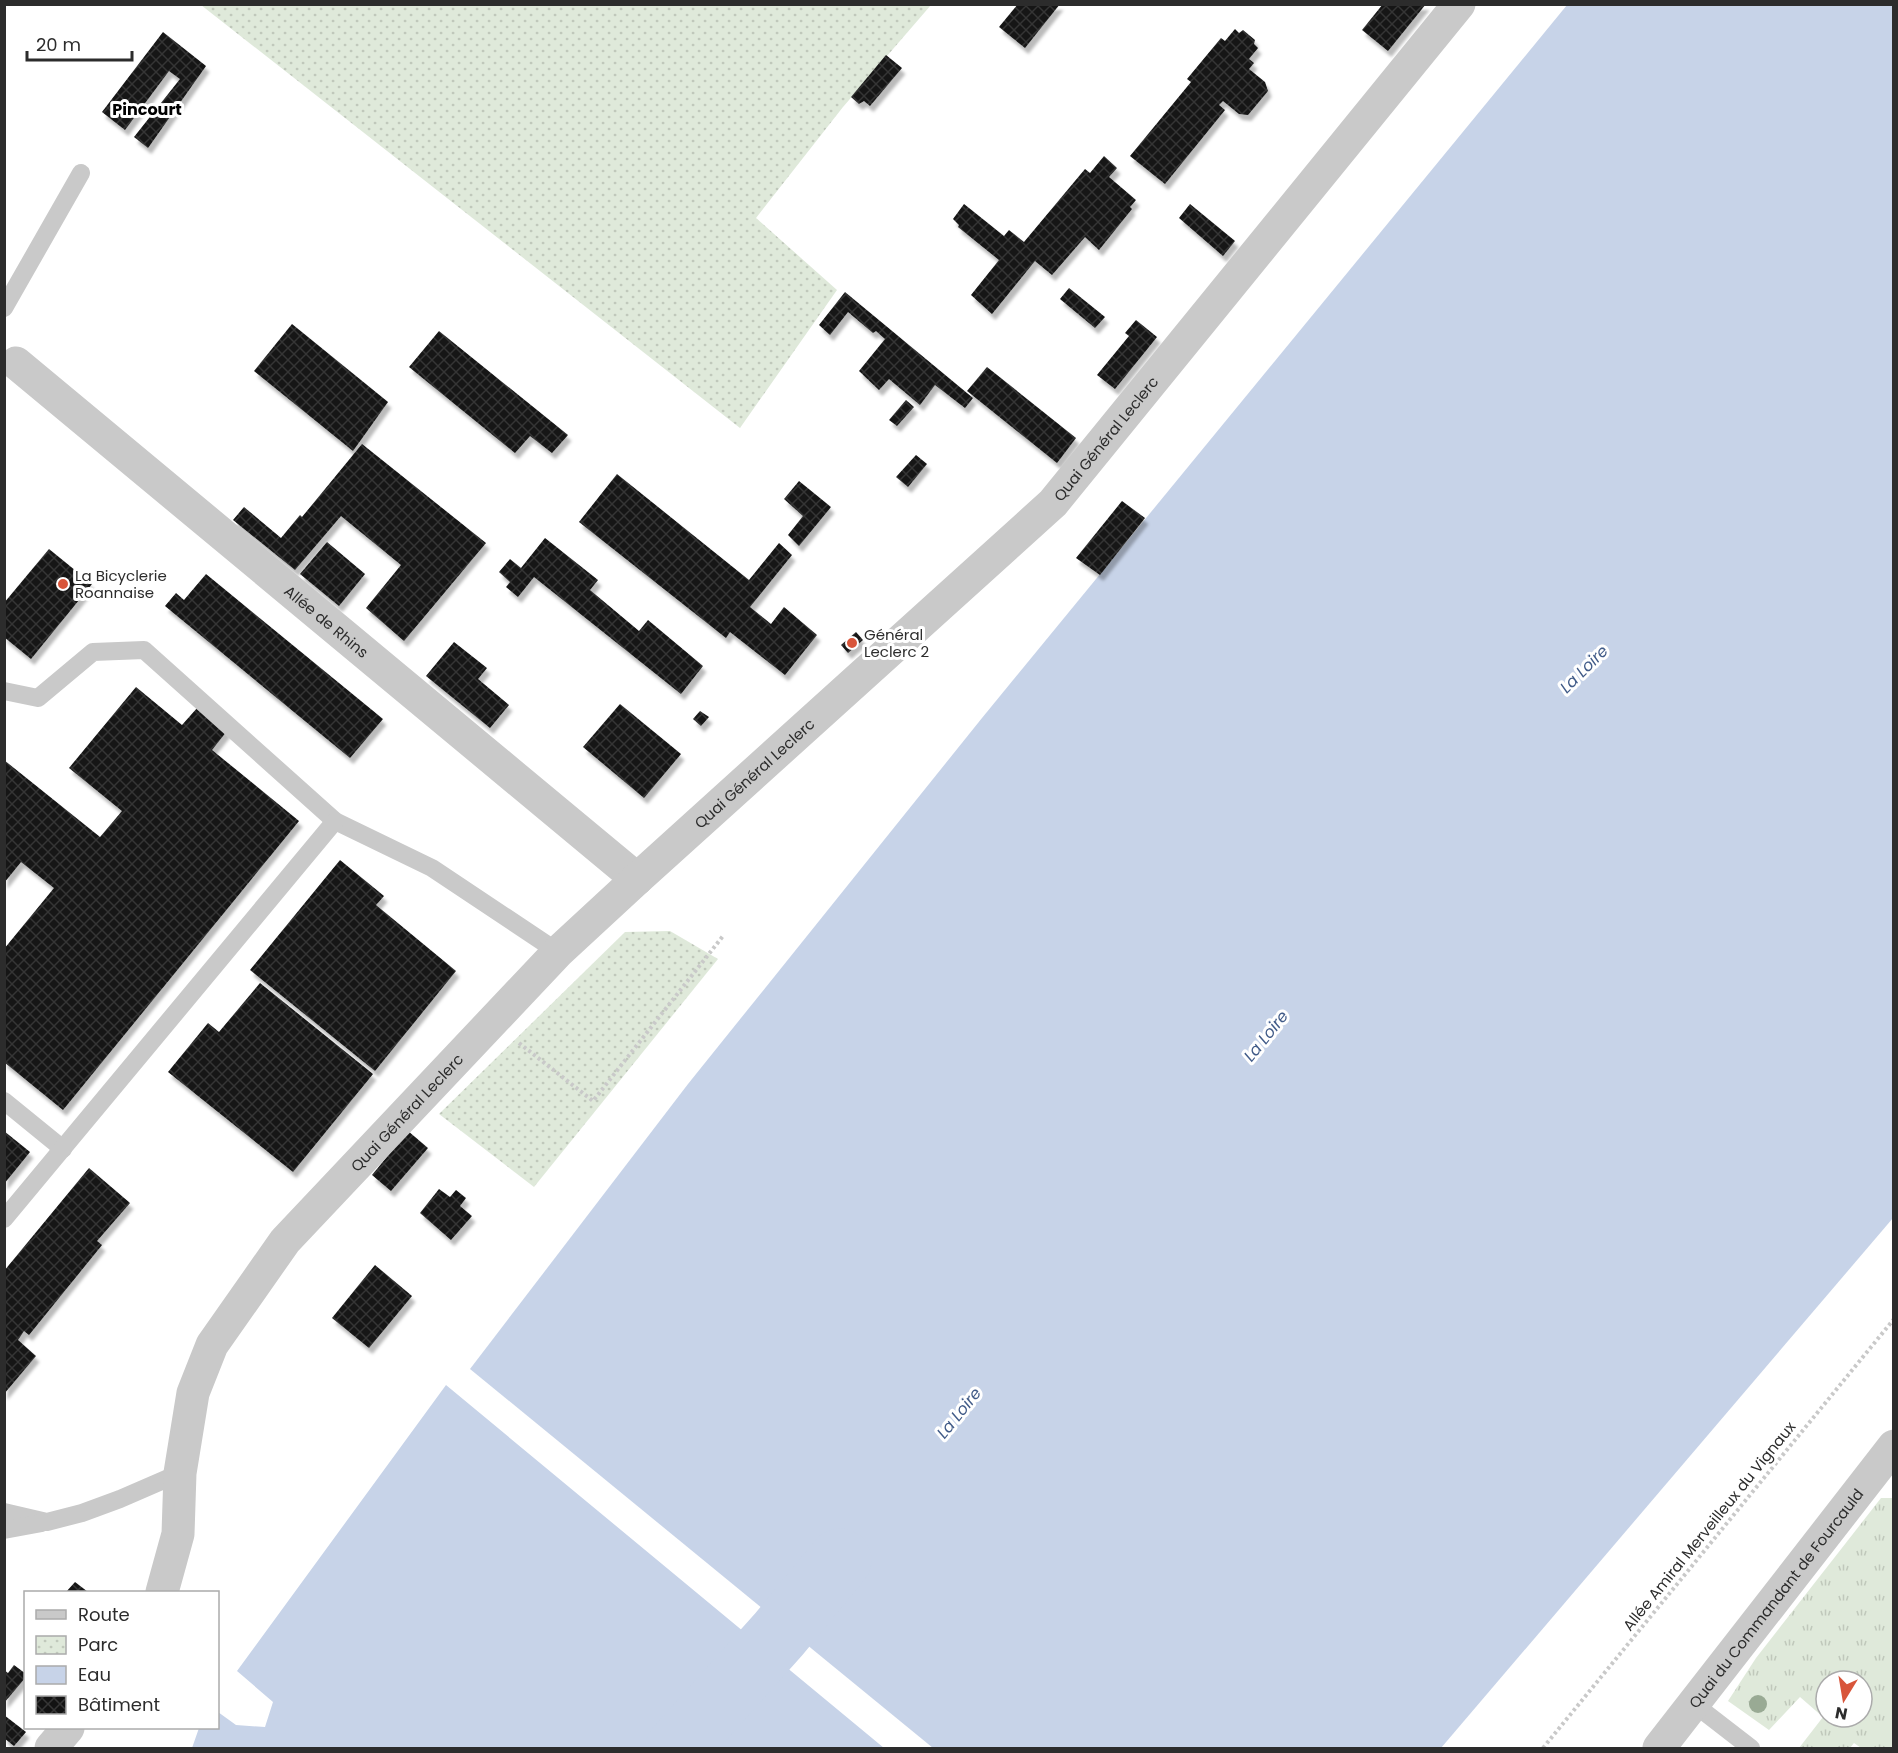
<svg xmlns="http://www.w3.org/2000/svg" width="1898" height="1753" font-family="Poppins,sans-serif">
<defs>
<pattern id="grass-tufts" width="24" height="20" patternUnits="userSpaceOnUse" patternTransform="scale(1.5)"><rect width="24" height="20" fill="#dfe9da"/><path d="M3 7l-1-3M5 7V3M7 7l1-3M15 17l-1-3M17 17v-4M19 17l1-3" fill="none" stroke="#c0c8bb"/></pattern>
<pattern id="park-dots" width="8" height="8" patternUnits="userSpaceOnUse" patternTransform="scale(1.5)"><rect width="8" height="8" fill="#dfe9da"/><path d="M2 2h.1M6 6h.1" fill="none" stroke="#c0c8bb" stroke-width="1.8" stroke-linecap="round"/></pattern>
<pattern id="building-cross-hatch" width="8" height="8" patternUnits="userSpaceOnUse" patternTransform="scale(1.5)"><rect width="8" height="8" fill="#131313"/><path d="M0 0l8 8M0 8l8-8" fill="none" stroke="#363636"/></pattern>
<filter id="shadow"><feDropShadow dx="3.5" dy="6" stdDeviation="1.5" flood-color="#0004"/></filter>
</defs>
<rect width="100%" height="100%" fill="#fff"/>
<path fill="url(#grass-tufts)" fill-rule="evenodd" d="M1881,1498H1894L1893,1748H1861L1854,1743L1850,1748H1799L1823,1717L1800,1697L1769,1730L1728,1701L1756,1658ZM1826,1681H1862V1717H1826Z"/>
<g fill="url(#park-dots)">
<path d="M201,5H931L843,107L756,218L837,290L740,428Z"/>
<path d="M670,931L718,959L534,1187L439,1114L625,932Z"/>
</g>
<g fill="#c7d3e8">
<path d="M1567,5H1893V1218L1441,1748H933L470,1369L688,1084L982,718Z"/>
<path d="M446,1385L884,1748H192L199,1728H218V1712L236,1725L265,1727L273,1702L237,1671Z"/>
</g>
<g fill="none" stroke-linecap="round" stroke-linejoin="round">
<path stroke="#c7d3e8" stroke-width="63" d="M677,1748L779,1634L840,1560"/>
</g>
<g fill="url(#building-cross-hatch)" filter="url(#shadow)">
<path d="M1018,4H1060L1025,48L999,27Z"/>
<path d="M1383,4H1426L1388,51L1362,30Z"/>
<path d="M1235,29L1239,33L1243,30L1255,40L1254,44L1258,48L1249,59L1254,63L1249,69L1265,82L1268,91L1248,115L1239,114L1223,101L1219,105L1225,110L1165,184L1130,156L1191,82L1187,79L1221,38L1225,41Z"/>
<path d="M163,32L206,66L148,148L134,137L180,79L169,71L125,130L102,112Z"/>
<path d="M886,55L902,68L870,106L864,101L859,104L851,97Z"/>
<path d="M1104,156L1117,168L1109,177L1136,200L1130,207L1132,209L1099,250L1085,237L1052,275L1035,261L992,314L971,295L999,260L958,227L959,225L953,219L964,204L1004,236L1009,230L1024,242L1085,169L1090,173Z"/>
<path d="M1190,204L1235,241L1223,256L1179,218Z"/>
<path d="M1069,288L1105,317L1095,328L1060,299Z"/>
<path d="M845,292L973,398L965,408L935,385L920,405L889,379L879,390L859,371L885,339L876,331L873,333L848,312L830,335L819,325Z"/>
<path d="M1136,320L1157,337L1115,389L1097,375L1129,336L1125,333Z"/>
<path d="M292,324L388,402L353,451L254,371Z"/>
<path d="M439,331L568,435L552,453L530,436L515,453L409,367Z"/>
<path d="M987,367L1076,438L1057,463L967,391Z"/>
<path d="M906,400L914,407L897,426L889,420Z"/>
<path d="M362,444L486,543L404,641L366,608L401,565L341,516L295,570L233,520L244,507L281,538L300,515L302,517Z"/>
<path d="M916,455L927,464L908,487L896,477Z"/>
<path d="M617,474L749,580L779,543L792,555L750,607L771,624L784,607L817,635L785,675L730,632L726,638L579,522Z"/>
<path d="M799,481L831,507L799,546L788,535L803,516L784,499Z"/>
<path d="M1122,501L1145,518L1100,575L1076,558Z"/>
<path d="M545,538L598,580L590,590L639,631L648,620L703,666L681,694L534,577L518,597L506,587L510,582L499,572L510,559L521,568Z"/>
<path d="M327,542L365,574L339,606L300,574Z"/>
<path d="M49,549L92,584L31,659L4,637V603Z"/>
<path d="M206,574L383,719L350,758L165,606L176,593L184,600Z"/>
<path d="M856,632L863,640L848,653L841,645Z"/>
<path d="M454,642L487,668L478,679L509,705L490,728L426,676Z"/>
<path d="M136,687L182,725L198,707L227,731L212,750L299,821L63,1110L4,1062V949L54,888L21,862L4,883V760L100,837L122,811L69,768Z"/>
<path d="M620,704L681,754L644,798L583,747Z"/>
<path d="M700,711L709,717L701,726L693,719Z"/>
<path d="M340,860L384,896L376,905L456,971L375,1071L250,970Z"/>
<path d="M260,983L373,1074L293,1172L168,1072L208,1023L219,1032Z"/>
<path d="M4,1131L30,1152L4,1184Z"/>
<path d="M408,1131L428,1148L391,1191L372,1175Z"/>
<path d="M89,1168L130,1203L97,1241L102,1245L29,1335L24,1331L18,1340L36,1356L4,1394V1271Z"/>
<path d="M439,1189L450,1197L456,1190L466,1198L460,1206L472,1216L451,1240L420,1213Z"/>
<path d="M375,1265L412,1296L369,1348L332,1318Z"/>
<path d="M75,1582L88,1592H66Z"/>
<path d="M14,1665L26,1674V1677L4,1703V1670L8,1673Z"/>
<path d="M4,1715L26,1732L14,1746L4,1738Z"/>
</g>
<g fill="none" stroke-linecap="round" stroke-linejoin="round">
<g stroke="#c9c9c9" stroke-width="4" stroke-dasharray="3 3" stroke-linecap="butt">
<path d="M519,1043L593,1101L723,936"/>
<path d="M1543,1748L1894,1319"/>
</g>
<g stroke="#c9c9c9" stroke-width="18">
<path d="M4,308L81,173"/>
<path d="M4,691L38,698L93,652L144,650L335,821L432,868L558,952"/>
<path d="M4,1101L63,1149"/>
<path d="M4,1219L335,821"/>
<path d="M4,1512L47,1522L82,1513L120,1499L180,1473"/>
<path d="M4,1530L42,1523"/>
<path d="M1694,1704L1751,1748"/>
</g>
<g stroke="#c9c9c9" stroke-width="33">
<path id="s1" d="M16,363L637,879"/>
<path id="s2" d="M162,1592L178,1534L180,1473L193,1393L212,1345L285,1241L558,952L637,879L1053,503L1459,4"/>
<path d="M51,1748L68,1728"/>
<path id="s3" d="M1659,1748L1894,1446"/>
</g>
</g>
<circle fill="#99aa94" cx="1758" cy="1704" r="9"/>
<g fill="#d8553a" stroke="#fff" stroke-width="2">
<circle cx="63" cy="584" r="6"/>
<circle cx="852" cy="643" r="6"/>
</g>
<g text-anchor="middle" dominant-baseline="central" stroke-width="6" stroke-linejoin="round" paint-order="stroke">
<g font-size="15" fill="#2c2c2c" stroke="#fff">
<text stroke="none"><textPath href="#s2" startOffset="1530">Quai Général Leclerc</textPath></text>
<text stroke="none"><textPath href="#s1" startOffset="404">Allée de Rhins</textPath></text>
<text stroke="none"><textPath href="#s2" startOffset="1044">Quai Général Leclerc</textPath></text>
<text stroke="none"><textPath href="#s2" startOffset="558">Quai Général Leclerc</textPath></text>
<text transform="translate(1709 1526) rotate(-51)">Allée Amiral Merveilleux du Vignaux</text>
<text stroke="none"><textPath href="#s3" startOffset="190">Quai du Commandant de Fourcauld</textPath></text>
</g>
<g font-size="15" fill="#2c2c2c" stroke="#fff" text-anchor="start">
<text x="75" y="575">La Bicyclerie<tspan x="75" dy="17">Roannaise</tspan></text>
<text x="864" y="634">Général<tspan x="864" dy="17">Leclerc 2</tspan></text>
</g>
<g font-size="16" font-weight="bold" fill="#000" stroke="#fff">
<text x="147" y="109">Pincourt</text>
</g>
<g font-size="16" font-style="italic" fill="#415b88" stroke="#fff">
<text transform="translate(1584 669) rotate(-45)">La Loire</text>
<text transform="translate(1266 1036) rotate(-51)">La Loire</text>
<text transform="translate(959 1413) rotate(-51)">La Loire</text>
</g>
</g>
<rect width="1898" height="1753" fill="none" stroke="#2c2c2c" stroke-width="12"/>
<rect x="24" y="1591" width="195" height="138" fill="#ffffff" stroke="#ababab" stroke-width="1.5"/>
<rect x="36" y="1610" width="30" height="9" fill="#c9c9c9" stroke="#ababab" stroke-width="1.5"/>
<text x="78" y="1621" font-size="18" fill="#2c2c2c">Route</text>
<rect x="36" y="1636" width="30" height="18" fill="url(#park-dots)" stroke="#ababab" stroke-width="1.5"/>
<text x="78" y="1651" font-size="18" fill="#2c2c2c">Parc</text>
<rect x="36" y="1666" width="30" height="18" fill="#c7d3e8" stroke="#ababab" stroke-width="1.5"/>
<text x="78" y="1681" font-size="18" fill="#2c2c2c">Eau</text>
<rect x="36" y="1696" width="30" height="18" fill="url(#building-cross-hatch)" stroke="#ababab" stroke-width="1.5"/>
<text x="78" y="1711" font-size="18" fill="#2c2c2c">Bâtiment</text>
<g transform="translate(1844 1699) rotate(191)"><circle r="28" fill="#ffffff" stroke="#ababab" stroke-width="1.5"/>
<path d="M0-4.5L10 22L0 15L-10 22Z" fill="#d8553a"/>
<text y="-9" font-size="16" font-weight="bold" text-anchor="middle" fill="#2c2c2c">N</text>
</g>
<path d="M27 51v9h105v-9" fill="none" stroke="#2c2c2c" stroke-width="3"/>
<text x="36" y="51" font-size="18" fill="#2c2c2c" stroke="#ffffff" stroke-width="4.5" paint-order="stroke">20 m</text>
</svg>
